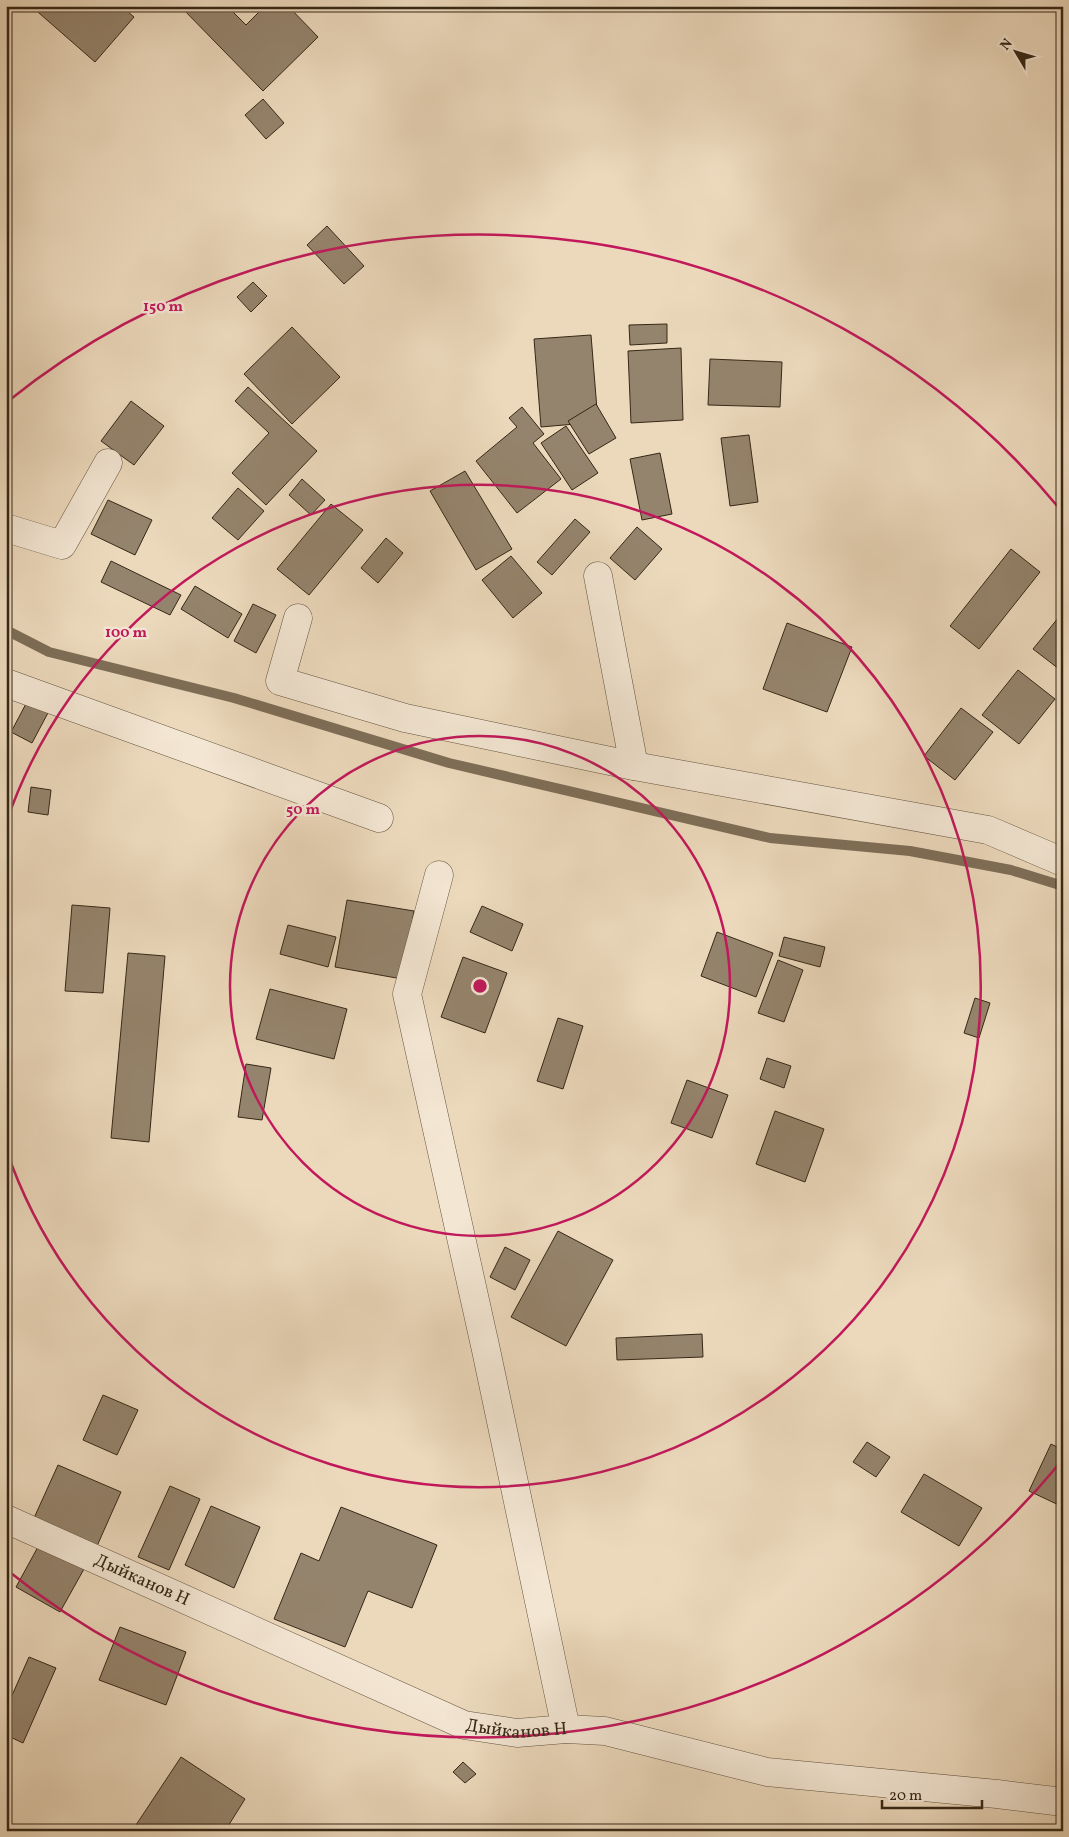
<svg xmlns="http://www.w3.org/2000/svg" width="1069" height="1837" font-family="Vollkorn,serif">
<rect width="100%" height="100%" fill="#ecd9bc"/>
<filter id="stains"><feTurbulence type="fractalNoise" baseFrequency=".004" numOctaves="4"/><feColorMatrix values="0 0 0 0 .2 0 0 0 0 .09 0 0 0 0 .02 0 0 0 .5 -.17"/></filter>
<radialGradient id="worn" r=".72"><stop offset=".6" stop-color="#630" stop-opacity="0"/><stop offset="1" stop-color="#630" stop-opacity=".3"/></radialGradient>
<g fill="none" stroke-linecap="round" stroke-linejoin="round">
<path stroke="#7e6e58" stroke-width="10" d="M6,630L49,652L234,698L449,763L770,838L910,851L1011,870L1063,886"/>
</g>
<g fill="#95846d" stroke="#362817">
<path d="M31,6H121L134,17L95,62Z"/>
<path d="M180,6H227L246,25L265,6H288L318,37L263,91Z"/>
<path d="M263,99L284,123L266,139L245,115Z"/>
<path d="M327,226L364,266L344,284L307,245Z"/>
<path d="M6,263L12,266L6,276Z"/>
<path d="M253,282L267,296L251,312L237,297Z"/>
<path d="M667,324V343L630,345L629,325Z"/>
<path d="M292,327L340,377L292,424L244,374Z"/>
<path d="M591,335L598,422L541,427L534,339Z"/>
<path d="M681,348L683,420L631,423L628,351Z"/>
<path d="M710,359L782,362L780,407L708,405Z"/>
<path d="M248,387L317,451L266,505L232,473L269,433L235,401Z"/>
<path d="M131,401L164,426L134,465L101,441Z"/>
<path d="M596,404L616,438L589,454L568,421Z"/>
<path d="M522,407L544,434L533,443L561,479L517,513L476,461L517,427L509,418Z"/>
<path d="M566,426L598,473L572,490L541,443Z"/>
<path d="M749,435L758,502L730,506L721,438Z"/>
<path d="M660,453L672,514L642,520L630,459Z"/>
<path d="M465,471L512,549L476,570L430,491Z"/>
<path d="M302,479L325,500L311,515L289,495Z"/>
<path d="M238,488L264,511L238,540L212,518Z"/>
<path d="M108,500L152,520L135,555L91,534Z"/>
<path d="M331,504L363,530L309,595L277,569Z"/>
<path d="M575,519L590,532L552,575L537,562Z"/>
<path d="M637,527L662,549L635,580L610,558Z"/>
<path d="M386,538L403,553L378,583L361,568Z"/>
<path d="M1011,549L1040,572L979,649L950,626Z"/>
<path d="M511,556L542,593L513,618L482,580Z"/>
<path d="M111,561L181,595L170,615L101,582Z"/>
<path d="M195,586L242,614L228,638L181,609Z"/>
<path d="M253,604L276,615L256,653L234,641Z"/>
<path d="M1063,612V672L1033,649Z"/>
<path d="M787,623L852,647L827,712L763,689Z"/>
<path d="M1018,670L1055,699L1019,744L982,715Z"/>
<path d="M28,700L49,711L32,743L11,732Z"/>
<path d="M961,708L993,732L955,780L924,756Z"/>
<path d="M31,787L51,790L48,815L28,812Z"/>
<path d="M347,900L414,911L402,979L335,967Z"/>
<path d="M72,905L110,908L103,993L65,991Z"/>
<path d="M482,906L523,924L512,951L470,932Z"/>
<path d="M288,925L336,937L328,967L280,954Z"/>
<path d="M717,932L773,953L756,997L701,976Z"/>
<path d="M784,937L825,947L820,967L779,956Z"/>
<path d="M128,953L165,956L149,1142L111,1138Z"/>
<path d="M463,957L507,973L485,1033L441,1017Z"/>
<path d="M778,960L803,970L784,1022L758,1013Z"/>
<path d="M270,989L347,1009L334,1059L256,1039Z"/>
<path d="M975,998L990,1003L979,1038L964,1033Z"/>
<path d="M558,1018L583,1026L563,1089L537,1081Z"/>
<path d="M767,1058L791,1066L784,1088L760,1079Z"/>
<path d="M246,1064L271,1068L262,1120L238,1117Z"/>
<path d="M687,1080L728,1095L712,1138L671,1123Z"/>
<path d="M775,1111L824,1129L805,1182L756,1164Z"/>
<path d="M558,1231L613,1260L566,1346L511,1317Z"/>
<path d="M505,1247L530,1260L515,1290L490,1277Z"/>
<path d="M702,1334L703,1357L617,1360L616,1338Z"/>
<path d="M103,1395L138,1410L117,1455L83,1440Z"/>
<path d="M867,1442L890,1457L876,1477L853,1462Z"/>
<path d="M1051,1444L1063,1450V1507L1029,1491Z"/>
<path d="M58,1465L121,1492L97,1546L34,1518Z"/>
<path d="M924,1474L982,1508L959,1546L901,1512Z"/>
<path d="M170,1486L200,1499L169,1570L138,1557Z"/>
<path d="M211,1506L260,1527L234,1588L185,1565Z"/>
<path d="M341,1507L437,1545L412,1608L368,1591L345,1647L274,1619L301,1553L319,1561Z"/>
<path d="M39,1545L84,1569L60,1612L16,1587Z"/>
<path d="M120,1627L186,1652L166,1705L99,1680Z"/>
<path d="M29,1657L56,1668L23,1743L6,1735V1709Z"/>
<path d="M181,1757L245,1799L225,1831H132Z"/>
<path d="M463,1762L476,1774L465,1783L453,1772Z"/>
</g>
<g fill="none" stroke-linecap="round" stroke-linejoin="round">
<defs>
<g id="street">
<path d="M6,528L62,545L108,463"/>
<path d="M598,576L634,766"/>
<path d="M298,618L280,681L405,718L634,766L988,830L1063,862"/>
<path d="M6,683L379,818"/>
<path d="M439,875L407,994L486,1350L566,1729"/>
<path id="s1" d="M6,1519L464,1725L517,1733L566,1729L605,1731L767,1772L997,1794L1063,1802"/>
</g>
</defs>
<use href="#street" stroke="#645440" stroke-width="29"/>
<use href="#street" stroke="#f3e6d3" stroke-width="28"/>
</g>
<g fill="none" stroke="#c2185b" stroke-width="2.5">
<circle cx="480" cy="986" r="250"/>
<path d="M6 823A501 501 0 1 1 6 1149"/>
<path d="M1059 1464A751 751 0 0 1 7 1570M7 402A751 751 0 0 1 1059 508"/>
</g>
<g text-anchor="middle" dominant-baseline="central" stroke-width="5" stroke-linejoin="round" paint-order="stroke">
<g font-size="18" fill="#362817" stroke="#f3e6d3">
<text stroke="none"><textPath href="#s1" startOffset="149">Дыйканов Н</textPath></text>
<text stroke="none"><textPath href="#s1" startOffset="555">Дыйканов Н</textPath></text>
</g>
</g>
<circle cx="480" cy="986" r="8" fill="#c2185b" stroke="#f3e6d3" stroke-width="2.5"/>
<g font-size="15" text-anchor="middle" font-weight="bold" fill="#c2185b" stroke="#f3e6d3" stroke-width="5" stroke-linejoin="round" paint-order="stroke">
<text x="163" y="311">150 m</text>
<text x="126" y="637">100 m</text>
<text x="303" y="814">50 m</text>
</g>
<rect width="1069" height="1837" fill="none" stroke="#ecd9bc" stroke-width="25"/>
<rect x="8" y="8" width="1054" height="1822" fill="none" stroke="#362817" stroke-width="2.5"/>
<rect x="12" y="12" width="1044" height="1812" fill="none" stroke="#362817"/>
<g transform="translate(1016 52) rotate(308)" stroke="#f3e6d3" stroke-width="4" paint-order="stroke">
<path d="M0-4L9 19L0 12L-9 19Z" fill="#362817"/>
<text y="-8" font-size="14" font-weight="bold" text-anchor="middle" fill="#362817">N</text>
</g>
<path d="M882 1800v8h100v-8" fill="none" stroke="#362817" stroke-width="2.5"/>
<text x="889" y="1800" font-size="15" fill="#362817" stroke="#f3e6d3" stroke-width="4" paint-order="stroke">20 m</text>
<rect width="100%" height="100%" filter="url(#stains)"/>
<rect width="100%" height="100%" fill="url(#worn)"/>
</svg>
